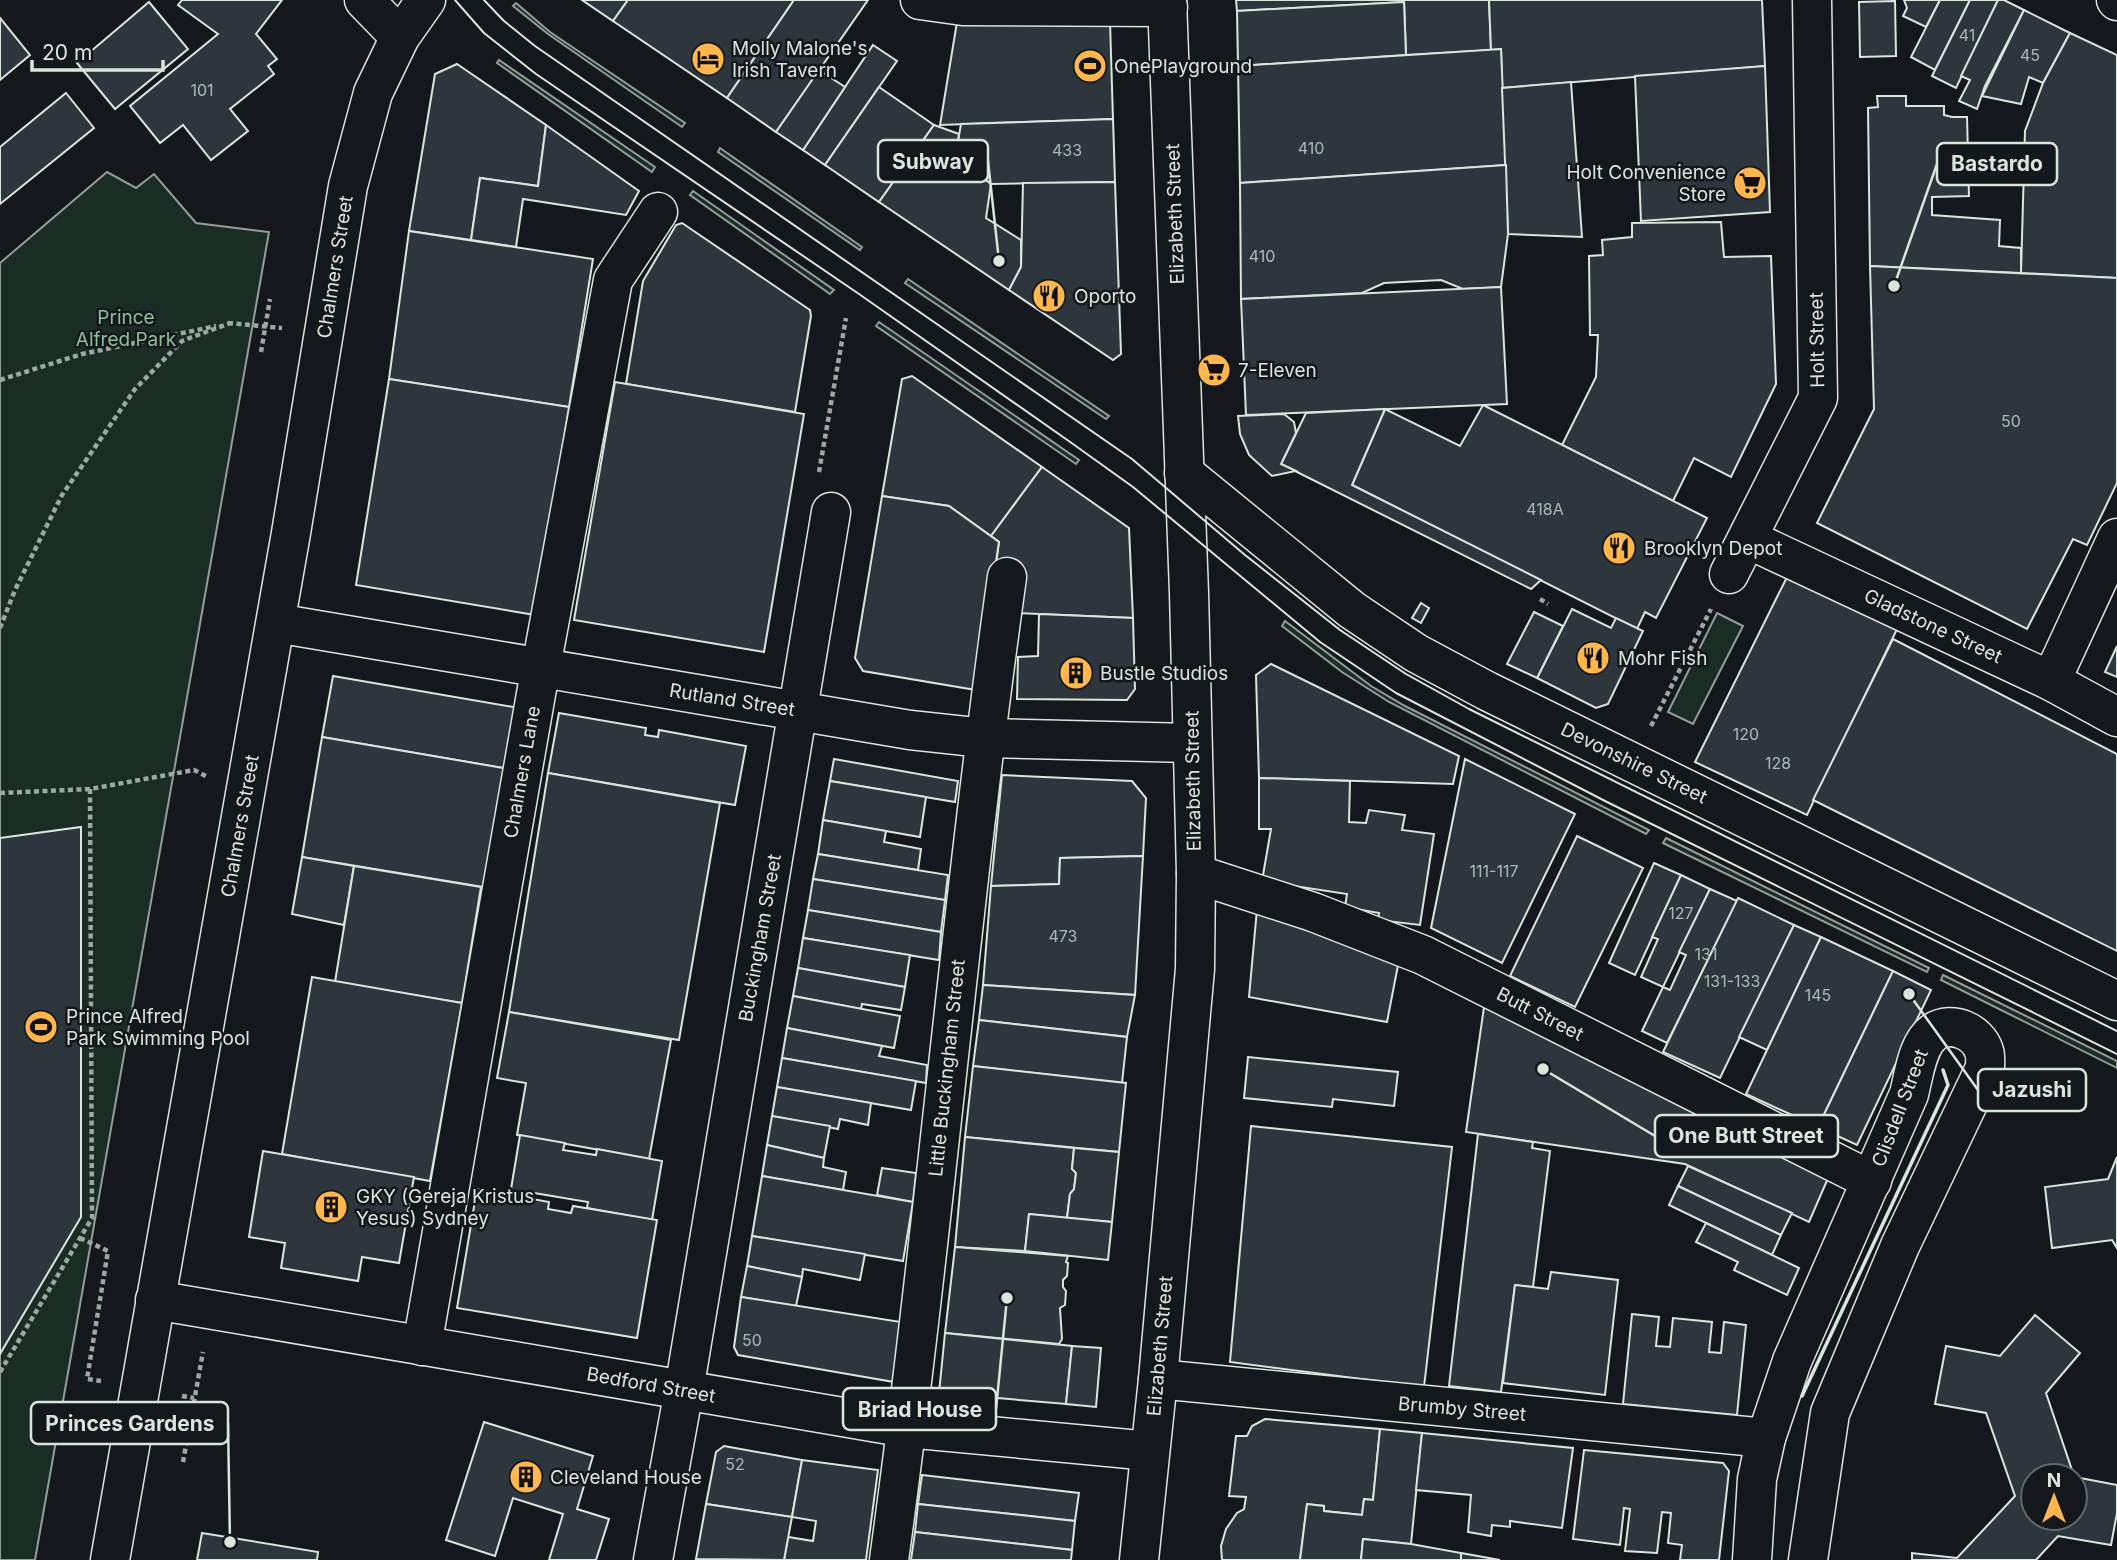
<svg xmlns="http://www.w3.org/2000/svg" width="2117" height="1560" font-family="Inter,sans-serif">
<rect width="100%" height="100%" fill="#14181c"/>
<g fill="#1a2d24" stroke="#939e99" stroke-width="2">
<path d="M516,3L550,32L685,123L682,127L548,34L513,6Z"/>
<path d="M499,60L655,167L652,172L497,63Z"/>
<path d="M720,148L862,247L860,250L718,152Z"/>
<path d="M107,172L136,188L154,174L196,223L269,232L35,1560H0V263Z"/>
<path d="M693,191L834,290L830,294L690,195Z"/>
<path d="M908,279L1109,416L1106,419L905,283Z"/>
<path d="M879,322L1079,460L1076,464L876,326Z"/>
<path d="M1717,613L1743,626L1693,724L1668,712Z"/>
<path d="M1285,621L1371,686L1405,706L1649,830L1646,834L1389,702L1342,672L1282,626Z"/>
<path d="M1666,838L1929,968L1927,972L1663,843Z"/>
<path d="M1943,975L2117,1061V1068L1941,980Z"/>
</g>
<g fill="#2c363c" stroke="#d8e6dc" stroke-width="2">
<path d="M182,0H282L256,34L277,59L268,66L274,74L230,109L248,131L211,160L183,125L160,143L130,106L218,34L178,5Z"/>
<path d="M582,0H628L613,21Z"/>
<path d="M628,0H794L727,98L613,21Z"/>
<path d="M794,0H868L776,132L727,98Z"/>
<path d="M1236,0H1404V2L1237,11Z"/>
<path d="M1404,0H1489L1491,50L1406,55Z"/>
<path d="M1489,0H1762L1765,66L1502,88L1501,49L1491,50Z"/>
<path d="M1904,0H1940L1926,27L1903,16L1907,8Z"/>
<path d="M1940,0H1970L1935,70L1911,57Z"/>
<path d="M1970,0H1998L1956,88L1932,76Z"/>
<path d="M1998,0H2004L2024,10L1985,86L1977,109L1959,101L1970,80L1961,76Z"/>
<path d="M1895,1L1896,56L1860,57L1859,2Z"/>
<path d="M149,2L188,49L115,109L77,63Z"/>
<path d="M1404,2L1406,55L1238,66L1237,11Z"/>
<path d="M2024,10L2070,33L2043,83L2029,77L2021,104L1982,96Z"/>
<path d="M0,18L30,55L0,80Z"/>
<path d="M957,22H1110L1113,119L940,125Z"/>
<path d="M2070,33L2117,55V278L2021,273L2025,131L2043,83Z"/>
<path d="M873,45L897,61L825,165L803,150Z"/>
<path d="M1501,49L1506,165L1240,183L1238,66Z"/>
<path d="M457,64L546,125L538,186L480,178L471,240L409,231L435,74Z"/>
<path d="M1765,66L1770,212L1641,221L1635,76Z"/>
<path d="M819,70L845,87L803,150L776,132Z"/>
<path d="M1571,82L1582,237L1508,234L1502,88Z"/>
<path d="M879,87L934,125L879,202L825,165Z"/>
<path d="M66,93L94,128L0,204V147Z"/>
<path d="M1877,96H1906V106H1944V115L1952,117H1967L1969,196L1932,197V215L2000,220L1999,246L2021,248V273L1870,266L1868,108L1878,107Z"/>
<path d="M1113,119L1115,182L991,184L955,158L961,124Z"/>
<path d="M546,125L639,191L626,215L523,199L516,247L471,240L480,178L538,186Z"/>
<path d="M934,125L959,134L955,158L991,184L986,218L1021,240V267L1009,290L879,202Z"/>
<path d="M1506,165L1508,234L1501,287L1463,289L1441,280L1384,283L1362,293L1241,299L1240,183Z"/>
<path d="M1115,182L1121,354L1113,360L1009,290L1021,267L1023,183Z"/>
<path d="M1721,222L1724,257L1771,256L1776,384L1731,477L1694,458L1673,501L1562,445L1596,377L1598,335H1590L1589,256L1603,255L1602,240L1632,237V223Z"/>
<path d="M682,223L810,310L811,316L795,412L626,384L643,281L676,225Z"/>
<path d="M409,231L593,259L569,407L389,379Z"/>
<path d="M1870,266L2117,278V483L2087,545L2073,539L2027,629L1817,523L1874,409Z"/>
<path d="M1501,287L1507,404L1246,415L1241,299Z"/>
<path d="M912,376L1042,467L991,536L949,506L882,496L902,379Z"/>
<path d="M389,379L569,407L535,615L356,585Z"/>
<path d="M615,382L804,414L764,652L574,620Z"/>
<path d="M1483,405L1707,518L1656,618L1645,612L1637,629L1352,485L1385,409L1460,446Z"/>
<path d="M1385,409L1352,485L1541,580L1531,589L1281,464L1306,413Z"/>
<path d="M1284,414L1294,422L1296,433L1281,464L1296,471L1272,476L1249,455L1240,434L1238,416Z"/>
<path d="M1042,467L1129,528L1133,618L1016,613L996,564L999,542L991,536Z"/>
<path d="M882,496L949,506L999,542L976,690L863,671L855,658Z"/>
<path d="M1790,571L1900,623L1807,815L1695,762Z"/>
<path d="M1421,603L1429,608L1421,623L1412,618Z"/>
<path d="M1572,609L1611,628L1616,618L1643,631L1608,704L1596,708L1537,678Z"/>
<path d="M1534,612L1563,626L1537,678L1507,664Z"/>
<path d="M1039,614L1133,618L1135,689L1127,700L1017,699L1018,657L1038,656Z"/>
<path d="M1893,639L2117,754V951L1813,800Z"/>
<path d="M2117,646V677L2105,672Z"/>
<path d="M1271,664L1459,756L1453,784L1259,778L1256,675Z"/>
<path d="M333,676L519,708L509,769L322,737Z"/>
<path d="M559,713L646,728L645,735L658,737L659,730L746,746L735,805L548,773Z"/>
<path d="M322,737L509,769L489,888L302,857Z"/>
<path d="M834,759L958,781L955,802L830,781Z"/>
<path d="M1465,759L1575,814L1502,963L1431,928Z"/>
<path d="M548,773L720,803L679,1040L509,1012Z"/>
<path d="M1002,775L1132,781L1146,798L1143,856L1060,858L1059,884L991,886Z"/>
<path d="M1259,778L1350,781L1349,822L1366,823L1369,810L1405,815L1402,830L1434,834L1420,925L1378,920L1379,913L1345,907L1347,894L1262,881L1271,829H1259Z"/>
<path d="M830,781L926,797L920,837L823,820Z"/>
<path d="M823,820L886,831L884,842L921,849L918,870L818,854Z"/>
<path d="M81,827V1217L0,1354V838Z"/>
<path d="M1577,836L1643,868L1575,1007L1510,976Z"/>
<path d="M818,854L948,875L945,900L813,879Z"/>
<path d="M1143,856L1135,995L983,985L991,886L1059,884L1060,858Z"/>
<path d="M302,857L354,866L344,925L292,914Z"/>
<path d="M1654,863L1681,875L1635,975L1609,963Z"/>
<path d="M354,866L481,887L462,1003L335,982Z"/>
<path d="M1681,875L1710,889L1663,987L1641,977L1658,939L1652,937Z"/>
<path d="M813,879L945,900L941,932L808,910Z"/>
<path d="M1710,889L1737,901L1667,1043L1642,1031L1663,987L1670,990L1686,955L1679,952Z"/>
<path d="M1738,898L1794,925L1720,1078L1663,1052Z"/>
<path d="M1257,909L1400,955L1387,1022L1249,997Z"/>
<path d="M808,910L941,932L939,960L803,938Z"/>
<path d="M1794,925L1821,937L1767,1050L1739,1037Z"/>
<path d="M1821,937L1893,971L1818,1127L1746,1094Z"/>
<path d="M803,938L910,955L905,987L798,968Z"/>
<path d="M798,968L905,987L901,1010L862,1004L861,1009L793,996Z"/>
<path d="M1893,971L1931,990L1857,1145L1818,1127Z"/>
<path d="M312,977L462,1003L430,1181L282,1154Z"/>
<path d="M983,985L1135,995L1127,1037L979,1020Z"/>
<path d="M793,996L900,1016L894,1048L787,1028Z"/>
<path d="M1484,1007L1829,1176L1809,1222L1685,1164L1466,1132Z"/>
<path d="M509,1012L671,1040L649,1159L517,1135L526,1083L497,1078Z"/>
<path d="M979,1020L1127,1037L1122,1083L973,1066Z"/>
<path d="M787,1028L882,1046L879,1056L927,1065L926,1083L782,1058Z"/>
<path d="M1248,1057L1398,1072L1394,1106L1333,1099L1332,1107L1244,1098Z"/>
<path d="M782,1058L916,1081L911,1110L777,1087Z"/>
<path d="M973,1066L1126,1083L1119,1152L965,1137Z"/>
<path d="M777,1087L871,1103L868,1125L840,1119L838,1129L772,1116Z"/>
<path d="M772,1116L830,1126L824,1158L767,1145Z"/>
<path d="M1251,1126L1452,1147L1424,1387L1230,1362Z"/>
<path d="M1478,1134L1533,1142L1532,1148L1550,1151L1533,1287L1515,1285L1501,1392L1449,1386Z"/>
<path d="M520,1135L565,1143L563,1150L596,1155L597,1149L662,1161L652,1220L587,1208L588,1202L534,1193V1200L510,1195Z"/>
<path d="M965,1137L1074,1148L1072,1169L1076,1173L1074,1189L1070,1194L1067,1218L1029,1214L1025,1251L955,1247Z"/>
<path d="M767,1145L824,1158L823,1167L846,1172L843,1190L762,1176Z"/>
<path d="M1074,1148L1119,1152L1112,1222L1067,1218L1070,1194L1074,1189L1076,1173L1072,1169Z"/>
<path d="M263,1151L414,1177L399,1263L362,1257L358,1281L281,1268L285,1243L249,1237Z"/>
<path d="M2117,1157V1248L2112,1240L2052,1248L2045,1187L2108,1179Z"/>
<path d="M1688,1166L1792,1213L1781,1235L1678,1186Z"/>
<path d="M882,1168L916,1173L913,1202L877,1195Z"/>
<path d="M762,1176L913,1202L903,1261L752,1236Z"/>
<path d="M1678,1186L1781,1235L1772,1255L1669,1205Z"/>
<path d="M477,1189L549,1202L548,1209L571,1213L573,1206L657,1220L637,1338L457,1308Z"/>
<path d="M1029,1214L1112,1222L1108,1260L1025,1251Z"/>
<path d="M1706,1223L1799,1268L1787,1295L1734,1270L1738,1262L1696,1242Z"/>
<path d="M752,1236L865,1254L860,1280L803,1269L802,1277L747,1266Z"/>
<path d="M955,1247L1068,1256L1066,1262L1068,1263L1067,1276L1063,1280V1287L1066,1291L1065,1305L1060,1308L1062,1339L1059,1344L945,1333Z"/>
<path d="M747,1266L802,1277L796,1306L741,1297Z"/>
<path d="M1551,1272L1618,1280L1605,1395L1503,1383L1515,1285L1548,1289Z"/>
<path d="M741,1297L901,1322L894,1382L738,1355L734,1347Z"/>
<path d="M1632,1314L1659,1317L1656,1346L1670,1347L1673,1318L1712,1322L1709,1352L1721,1353L1724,1322L1746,1325L1737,1415L1623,1404Z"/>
<path d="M2035,1315L2080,1353L2046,1393L2074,1476H2033V1518H2075V1477L2117,1485V1513L2111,1545L2058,1536L2036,1560H1912V1553L1957,1558L2015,1496L1986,1413L1935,1404L1946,1346L2000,1356Z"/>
<path d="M945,1333L1072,1346L1066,1404L939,1393Z"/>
<path d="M1072,1346L1101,1348L1096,1407L1066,1404Z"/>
<path d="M1265,1419L1380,1429L1373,1500L1364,1499L1362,1515L1324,1511V1506L1307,1504L1300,1560H1222L1221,1546L1226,1529L1237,1513L1244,1509L1246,1497L1229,1496L1236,1436H1247L1252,1426Z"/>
<path d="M484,1422L593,1456L577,1509L609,1519L596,1560H549L563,1514L513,1498L495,1556L446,1540Z"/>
<path d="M1380,1429L1422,1433L1411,1544L1363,1539L1361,1560H1300L1307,1504L1324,1506V1511L1362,1515L1364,1499L1373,1500Z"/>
<path d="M1422,1433L1573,1448L1562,1528L1510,1521V1527L1492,1525L1491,1536L1468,1532L1471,1495L1416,1490Z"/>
<path d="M724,1446L802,1460L792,1517L706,1504L716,1452Z"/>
<path d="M1584,1450L1723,1463L1729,1471L1719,1560H1680L1682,1545L1668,1543L1671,1513L1662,1512L1657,1553L1625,1551L1630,1509L1624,1508L1620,1545L1573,1539Z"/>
<path d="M802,1460L878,1470L866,1560H784L788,1537L813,1541L816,1521L792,1517Z"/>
<path d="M922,1475L1079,1493L1075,1521L918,1504Z"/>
<path d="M706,1504L792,1517L784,1560L696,1559Z"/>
<path d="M918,1504L1075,1521L1072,1550L915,1532Z"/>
<path d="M915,1532L1072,1550L1071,1560H911Z"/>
<path d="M202,1533L318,1552L317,1560H197Z"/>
<path d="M1363,1539L1411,1544L1461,1553V1560H1361Z"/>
<path d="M1461,1553L1500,1560H1461Z"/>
</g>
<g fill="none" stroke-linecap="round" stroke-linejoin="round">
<defs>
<g id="minor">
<path d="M364,0L400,37"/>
<path d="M920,0L963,6L1168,7"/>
<path d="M2116,0L2117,1"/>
<path d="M1184,473L1352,610L1416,653L1487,691L2117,1001"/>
<path d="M1748,539L2051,681L2117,717"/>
<path d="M1729,574L1818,398L1812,0"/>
<path d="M276,623L910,730L984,738L1191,743"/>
<path d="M2051,681L2117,538"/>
<path d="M1196,874L1313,912L1423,955L1872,1181"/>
<path d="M155,1300L907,1428L1150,1451"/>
<path d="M422,1346L536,694L613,280L658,212"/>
<path d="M1158,1379L1766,1438"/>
<path d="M653,1560L684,1390L831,512"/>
<path d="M889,1560C934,1233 961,904 1007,577"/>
<path d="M1752,1560L1757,1479L1766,1438L1792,1361L1909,1094C1914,1075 1917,1044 1934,1032C1952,1020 1978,1032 1984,1051C1986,1057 1985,1062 1985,1068L1900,1246L1830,1413L1808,1560"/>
</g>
<g id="major">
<path d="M110,1560L291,533L348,186L373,93L400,37L426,0"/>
<path d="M1139,1560L1158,1379L1195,969L1196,874L1189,593L1167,0"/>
</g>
</defs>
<use href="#minor" stroke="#d8e6dc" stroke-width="41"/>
<use href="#major" stroke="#d8e6dc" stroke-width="41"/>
<g stroke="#9da8a2" stroke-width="4.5" stroke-dasharray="5 3.5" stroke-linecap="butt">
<path d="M228,323L282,328"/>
<path d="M261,352L270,299"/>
<path d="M0,380L82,354L216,326"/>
<path d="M819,472L846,318"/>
<path d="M1540,599L1548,604"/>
<path d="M0,628L15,590L62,495L135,389L182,341L230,323"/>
<path d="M1651,726L1711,609"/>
<path d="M0,793L90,789L194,770L206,776"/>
<path d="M80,1238L108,1251L87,1379L101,1381"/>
<path d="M0,1372L92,1218L90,789"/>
<path d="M182,1396L194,1398"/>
<path d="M183,1462L203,1352"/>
</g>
<use href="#minor" stroke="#14181c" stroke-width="38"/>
<use href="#major" stroke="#14181c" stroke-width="38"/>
<g stroke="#d8e6dc" stroke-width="2">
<path d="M455,0L484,33L536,74L859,294L1073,444L1133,487L1320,642L1396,693L1607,802L2117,1054"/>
<path d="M484,0L504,21L535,46L1132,459L1245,555L1340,630L1406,674L1469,709L2117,1031"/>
</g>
<path stroke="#d8e6dc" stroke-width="3.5" d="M1802,1396L1948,1085L1943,1070"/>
</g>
<defs>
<symbol id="hotel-disc" viewBox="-11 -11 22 22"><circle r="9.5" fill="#ffb74d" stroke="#14181c"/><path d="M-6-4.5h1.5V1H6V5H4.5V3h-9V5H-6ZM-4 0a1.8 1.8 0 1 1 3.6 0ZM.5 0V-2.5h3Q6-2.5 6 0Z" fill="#111"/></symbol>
<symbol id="stadium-disc" viewBox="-11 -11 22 22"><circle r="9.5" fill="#ffb74d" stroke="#14181c"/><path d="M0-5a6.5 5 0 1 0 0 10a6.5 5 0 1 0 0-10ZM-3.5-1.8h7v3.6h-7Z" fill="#111"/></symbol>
<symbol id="supermarket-disc" viewBox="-11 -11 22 22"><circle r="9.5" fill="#ffb74d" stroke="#14181c"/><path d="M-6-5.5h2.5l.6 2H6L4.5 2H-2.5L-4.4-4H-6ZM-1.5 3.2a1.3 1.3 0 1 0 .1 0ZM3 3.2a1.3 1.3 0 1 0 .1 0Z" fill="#111"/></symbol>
<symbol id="restaurant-disc" viewBox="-11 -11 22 22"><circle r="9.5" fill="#ffb74d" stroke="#14181c"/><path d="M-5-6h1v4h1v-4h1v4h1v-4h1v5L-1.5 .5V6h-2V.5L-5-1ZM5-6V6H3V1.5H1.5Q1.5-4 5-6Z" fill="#111"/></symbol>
<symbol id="building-disc" viewBox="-11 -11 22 22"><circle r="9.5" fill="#ffb74d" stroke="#14181c"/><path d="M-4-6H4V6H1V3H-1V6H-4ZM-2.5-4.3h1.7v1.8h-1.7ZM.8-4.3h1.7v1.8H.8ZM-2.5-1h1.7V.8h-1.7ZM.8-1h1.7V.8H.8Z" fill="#111"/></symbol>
</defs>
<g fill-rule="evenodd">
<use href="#hotel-disc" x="689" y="40" width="38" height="38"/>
<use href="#stadium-disc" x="1071" y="47" width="38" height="38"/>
<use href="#supermarket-disc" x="1731" y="164" width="38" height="38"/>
<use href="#restaurant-disc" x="1030" y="277" width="38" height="38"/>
<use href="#supermarket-disc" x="1195" y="351" width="38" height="38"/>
<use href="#restaurant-disc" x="1600" y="529" width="38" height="38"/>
<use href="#restaurant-disc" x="1574" y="639" width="38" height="38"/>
<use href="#building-disc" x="1057" y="654" width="38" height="38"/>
<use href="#stadium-disc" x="22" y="1008" width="38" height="38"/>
<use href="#building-disc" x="312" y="1188" width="38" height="38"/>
<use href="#building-disc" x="507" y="1458" width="38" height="38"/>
</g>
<g text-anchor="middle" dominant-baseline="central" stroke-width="5" stroke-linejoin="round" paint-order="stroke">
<g font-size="16" fill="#adbab4">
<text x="1967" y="35">41</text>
<text x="2030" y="55">45</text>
<text x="202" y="90">101</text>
<text x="1311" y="148">410</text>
<text x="1067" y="150">433</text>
<text x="1262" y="256">410</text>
<text x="2011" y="421">50</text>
<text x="1545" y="509">418A</text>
<text x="1746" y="734">120</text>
<text x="1778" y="763">128</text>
<text x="1494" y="871">111-117</text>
<text x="1681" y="913">127</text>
<text x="1063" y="936">473</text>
<text x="1706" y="954">131</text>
<text x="1732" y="981">131-133</text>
<text x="1818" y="995">145</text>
<text x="752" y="1340">50</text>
<text x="735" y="1464">52</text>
</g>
<g font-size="19" fill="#d8e6dc" stroke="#14181c" text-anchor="start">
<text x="732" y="48">Molly Malone's<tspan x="732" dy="22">Irish Tavern</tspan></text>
<text x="1114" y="66">OnePlayground</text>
<text x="1726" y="172" text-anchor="end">Holt Convenience<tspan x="1726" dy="22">Store</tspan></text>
<text x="1074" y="296">Oporto</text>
<text x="1238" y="370">7-Eleven</text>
<text x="1644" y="548">Brooklyn Depot</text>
<text x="1618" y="658">Mohr Fish</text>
<text x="1100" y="673">Bustle Studios</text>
<text x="66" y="1016">Prince Alfred<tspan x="66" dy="22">Park Swimming Pool</tspan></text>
<text x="356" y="1196">GKY (Gereja Kristus<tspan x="356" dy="22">Yesus) Sydney</tspan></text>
<text x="550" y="1477">Cleveland House</text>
</g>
<g font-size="19" fill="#d8e6dc" stroke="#14181c">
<text transform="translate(1175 214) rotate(-92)">Elizabeth Street</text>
<text transform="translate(335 267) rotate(-81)">Chalmers Street</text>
<text transform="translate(1817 340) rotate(-91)">Holt Street</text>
<text transform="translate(1933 626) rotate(25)">Gladstone Street</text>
<text transform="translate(732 700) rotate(9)">Rutland Street</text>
<text transform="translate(1634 763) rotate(26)">Devonshire Street</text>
<text transform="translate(522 772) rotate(-80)">Chalmers Lane</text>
<text transform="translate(1193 781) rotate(-91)">Elizabeth Street</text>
<text transform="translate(240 826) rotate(-80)">Chalmers Street</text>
<text transform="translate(760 938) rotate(-80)">Buckingham Street</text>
<text transform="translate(1540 1014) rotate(27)">Butt Street</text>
<text transform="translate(947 1068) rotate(-84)">Little Buckingham Street</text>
<text transform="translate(1900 1108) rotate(-69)">Clisdell Street</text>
<text transform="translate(1160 1346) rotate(-85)">Elizabeth Street</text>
<text transform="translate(651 1385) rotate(10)">Bedford Street</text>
<text transform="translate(1462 1409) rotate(5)">Brumby Street</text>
</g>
<g font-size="19" fill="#8ac095" stroke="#14181c">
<text x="126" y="317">Prince<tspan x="126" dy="22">Alfred Park</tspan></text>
</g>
</g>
<path fill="none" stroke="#d8e6dc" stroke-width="2.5" d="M999 261L988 161M1894 286L1937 164M1909 994L1978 1090M1543 1069L1655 1136M1007 1298L996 1409M230 1542L228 1423"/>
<g fill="#d8e6dc" stroke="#14181c" stroke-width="2.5">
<circle cx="999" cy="261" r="7"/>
<circle cx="1894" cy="286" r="7"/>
<circle cx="1909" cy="994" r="7"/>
<circle cx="1543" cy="1069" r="7"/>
<circle cx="1007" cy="1298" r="7"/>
<circle cx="230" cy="1542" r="7"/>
</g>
<g fill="#14181c" stroke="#d8e6dc" stroke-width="2.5">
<rect x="878" y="140" width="110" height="42" rx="7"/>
<rect x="1937" y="143" width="120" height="42" rx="7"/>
<rect x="1978" y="1069" width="108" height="42" rx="7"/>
<rect x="1655" y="1115" width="183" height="42" rx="7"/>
<rect x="843" y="1388" width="153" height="42" rx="7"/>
<rect x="31" y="1402" width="197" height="42" rx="7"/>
</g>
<g font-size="21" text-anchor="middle" font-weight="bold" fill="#d8e6dc">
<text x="933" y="169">Subway</text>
<text x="1997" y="171">Bastardo</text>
<text x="2032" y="1097">Jazushi</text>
<text x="1746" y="1143">One Butt Street</text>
<text x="920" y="1417">Briad House</text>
<text x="130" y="1431">Princes Gardens</text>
</g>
<g transform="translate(2054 1497)"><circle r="33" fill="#14181c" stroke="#626a69" stroke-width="2"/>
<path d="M0-5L12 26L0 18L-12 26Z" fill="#ffb74d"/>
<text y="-10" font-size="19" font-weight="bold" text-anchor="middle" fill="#d8e6dc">N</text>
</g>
<path d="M32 60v10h131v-10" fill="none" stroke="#d8e6dc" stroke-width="3.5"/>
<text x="42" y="60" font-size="21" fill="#d8e6dc" stroke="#14181c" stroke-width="5" paint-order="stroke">20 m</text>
</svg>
